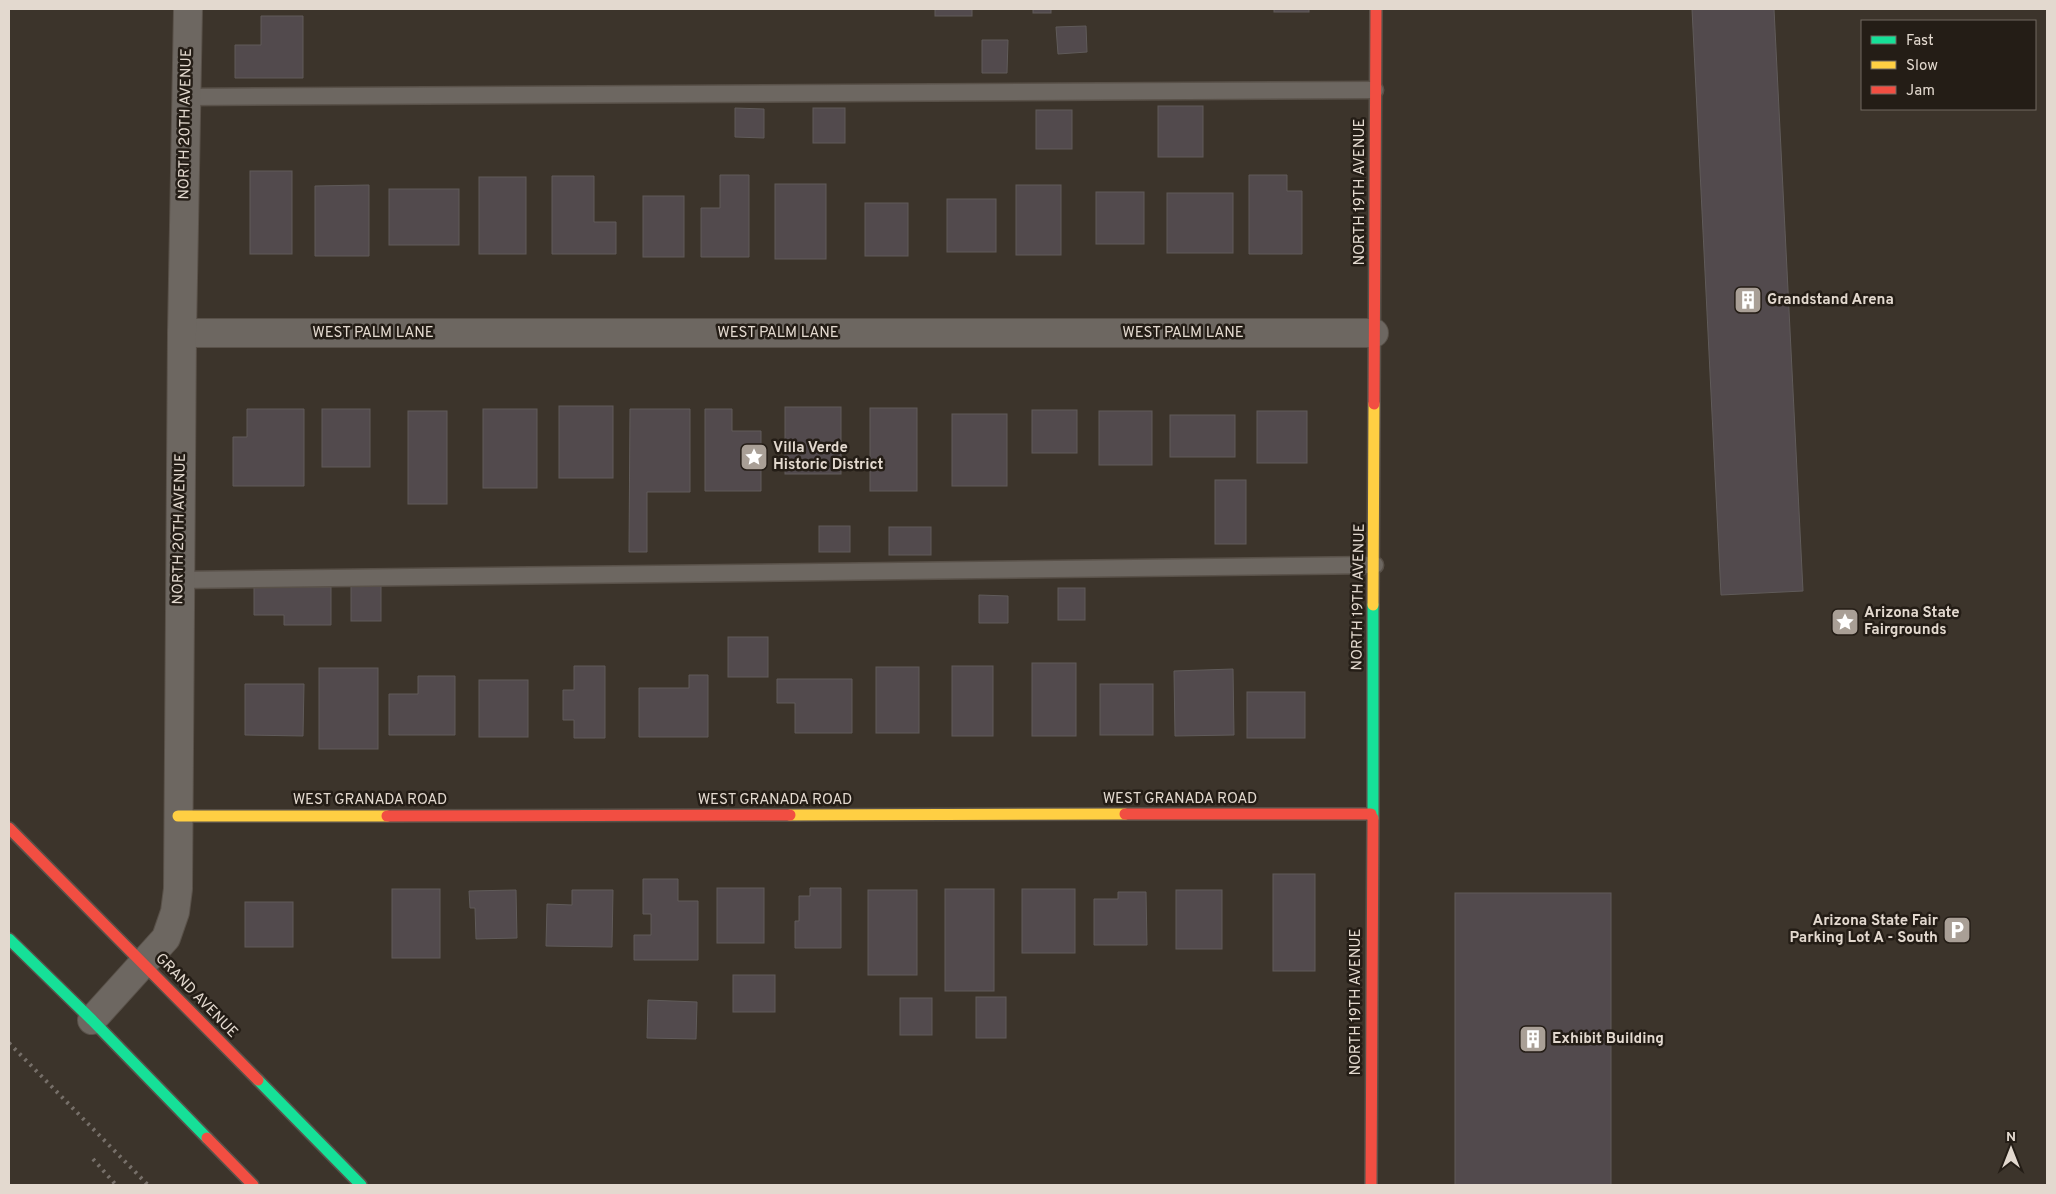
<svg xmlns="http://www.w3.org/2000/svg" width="2056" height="1194" font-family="Overpass,sans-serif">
<rect width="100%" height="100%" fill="#3c342b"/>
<g fill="#524a4d" stroke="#605b5a">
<rect x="935" y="9" width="37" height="7"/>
<rect x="1033" y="9" width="18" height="4"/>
<rect x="1274" y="9" width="35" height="3"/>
<path d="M1692,9H1774L1803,591L1721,595Z"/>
<path d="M261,16H303V78H235V45H261Z"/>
<path d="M1086,26L1087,52L1058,54L1056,27Z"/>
<path d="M982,40H1008L1007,73H982Z"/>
<rect x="1158" y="106" width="45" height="51"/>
<path d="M735,108L764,109V138L735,137Z"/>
<rect x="813" y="108" width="32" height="35"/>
<rect x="1036" y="110" width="36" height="39"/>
<rect x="250" y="171" width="42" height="83"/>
<path d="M720,175H749V257H701V208H720Z"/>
<path d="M1249,175H1287V191H1302V254H1249Z"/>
<path d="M552,176H594V222H616V254H552Z"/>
<rect x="479" y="177" width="47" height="77"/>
<rect x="775" y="184" width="51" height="75"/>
<path d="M369,185V256H315V186Z"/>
<rect x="1016" y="185" width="45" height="70"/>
<rect x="389" y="189" width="70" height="56"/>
<rect x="1096" y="192" width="48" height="52"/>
<rect x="1167" y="193" width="66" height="60"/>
<rect x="643" y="196" width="41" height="61"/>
<rect x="947" y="199" width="49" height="53"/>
<rect x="865" y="203" width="43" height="53"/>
<rect x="559" y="406" width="54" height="72"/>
<rect x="785" y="407" width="56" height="67"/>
<rect x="870" y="408" width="47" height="83"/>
<path d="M247,409H304V486H233V437H247Z"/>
<rect x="322" y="409" width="48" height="58"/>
<rect x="483" y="409" width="54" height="79"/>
<path d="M630,409H690V492H647V552H629Z"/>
<path d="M705,409H732V431H761V491H705Z"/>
<rect x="1032" y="410" width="45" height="43"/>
<rect x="408" y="411" width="39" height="93"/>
<rect x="1099" y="411" width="53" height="54"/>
<rect x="1257" y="411" width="50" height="52"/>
<rect x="952" y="414" width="55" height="72"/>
<rect x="1170" y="415" width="65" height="42"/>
<rect x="1215" y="480" width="31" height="64"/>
<rect x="819" y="526" width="31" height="26"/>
<rect x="889" y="527" width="42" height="28"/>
<rect x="351" y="584" width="30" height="37"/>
<path d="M254,587H331V625H284V615H254Z"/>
<rect x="1058" y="588" width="27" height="32"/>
<path d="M979,595L1008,596V623H979Z"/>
<rect x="728" y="637" width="40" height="40"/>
<rect x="1032" y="663" width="44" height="73"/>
<path d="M574,666H605V738H574V720H563V690H574Z"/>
<rect x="952" y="666" width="41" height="70"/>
<rect x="876" y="667" width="43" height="66"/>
<rect x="319" y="668" width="59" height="81"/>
<path d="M1233,669L1234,735L1175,736L1174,671Z"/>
<path d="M689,675H708V737H639V688H689Z"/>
<path d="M418,676H455V735H389V694H418Z"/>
<path d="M777,679H852V733H795V703H777Z"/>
<rect x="479" y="680" width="49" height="57"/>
<path d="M245,684H304L303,736L245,735Z"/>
<rect x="1100" y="684" width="53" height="51"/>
<rect x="1247" y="692" width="58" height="46"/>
<rect x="1273" y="874" width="42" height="97"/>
<path d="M643,879H678V901H698V960H634V935H651V914H643Z"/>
<rect x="717" y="888" width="47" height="55"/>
<path d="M810,888H841V948H795V921H799V896H810Z"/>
<rect x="392" y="889" width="48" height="69"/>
<rect x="945" y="889" width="49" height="102"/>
<rect x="1022" y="889" width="53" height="64"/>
<path d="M516,890L517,938L476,939L475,908H470L469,891Z"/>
<path d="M572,890H613L612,947L546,946L547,904L572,905Z"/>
<rect x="868" y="890" width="49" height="85"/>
<rect x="1176" y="890" width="46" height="59"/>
<path d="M1118,892H1146L1147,945H1094V899H1118Z"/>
<rect x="1455" y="893" width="156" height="292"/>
<rect x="245" y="902" width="48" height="45"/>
<rect x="733" y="975" width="42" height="37"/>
<rect x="976" y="997" width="30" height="41"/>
<rect x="900" y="998" width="32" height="37"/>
<path d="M648,1000L697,1002L696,1039L647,1038Z"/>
</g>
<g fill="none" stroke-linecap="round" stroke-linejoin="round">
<defs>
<g id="lane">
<path d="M188,97L1375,90"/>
<path d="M179,580L1375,565"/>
</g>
<g id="street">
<path d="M182,333H1374"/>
<path d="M92,1020L166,938L175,912L178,889L182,333L188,9"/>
</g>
<g id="fast">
<path d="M1373,818V605"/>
<path d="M9,939L92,1020L207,1138"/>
<path d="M258,1080L361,1185"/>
</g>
<g id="slow">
<path d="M1373,605L1374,404"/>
<path d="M790,815L1125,814"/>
<path d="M178,816H387"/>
</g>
<g id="jam">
<path d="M1374,404L1376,9"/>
<path d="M1125,814H1371"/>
<path d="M387,816L790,815"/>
<path d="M9,828L258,1080"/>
<path d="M207,1138L253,1185"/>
<path d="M1371,1185L1373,818"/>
</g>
</defs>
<use href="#lane" stroke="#595149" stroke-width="19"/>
<use href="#street" stroke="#595149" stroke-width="30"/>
<use href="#fast" stroke="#595149" stroke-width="14"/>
<use href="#slow" stroke="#595149" stroke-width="14"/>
<use href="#jam" stroke="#595149" stroke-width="14"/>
<use href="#lane" stroke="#6d6761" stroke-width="16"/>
<use href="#street" stroke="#6d6761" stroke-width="28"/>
<use href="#fast" stroke="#16e098" stroke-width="11"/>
<use href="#slow" stroke="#ffcf43" stroke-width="11"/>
<use href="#jam" stroke="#f24e42" stroke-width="11"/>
<g stroke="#77706a" stroke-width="4" stroke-dasharray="2.5 5" stroke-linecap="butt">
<path d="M9,1043L148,1185"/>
<path d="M93,1159L116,1185"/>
</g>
</g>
<defs>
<symbol id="building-square" viewBox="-11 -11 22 22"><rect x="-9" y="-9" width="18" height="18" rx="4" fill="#a99f96" stroke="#241d16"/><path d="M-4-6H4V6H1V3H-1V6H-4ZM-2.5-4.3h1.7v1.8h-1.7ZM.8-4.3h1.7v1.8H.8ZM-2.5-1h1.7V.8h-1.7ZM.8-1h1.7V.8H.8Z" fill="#fff"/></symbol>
<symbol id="sight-square" viewBox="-11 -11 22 22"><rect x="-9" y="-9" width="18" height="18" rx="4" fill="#a99f96" stroke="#241d16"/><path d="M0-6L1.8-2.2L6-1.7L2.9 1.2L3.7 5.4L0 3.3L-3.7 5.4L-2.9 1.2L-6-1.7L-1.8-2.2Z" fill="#fff"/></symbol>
<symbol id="parking-square" viewBox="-11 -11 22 22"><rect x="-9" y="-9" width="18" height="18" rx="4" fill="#a99f96" stroke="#241d16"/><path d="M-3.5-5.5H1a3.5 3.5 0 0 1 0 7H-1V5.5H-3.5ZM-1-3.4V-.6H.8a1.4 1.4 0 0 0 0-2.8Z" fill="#fff"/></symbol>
</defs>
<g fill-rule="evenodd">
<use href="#building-square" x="1732" y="284" width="32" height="32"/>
<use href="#sight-square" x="738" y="441" width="32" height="32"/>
<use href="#sight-square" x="1829" y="606" width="32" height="32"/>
<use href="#parking-square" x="1941" y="914" width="32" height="32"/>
<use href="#building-square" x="1517" y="1023" width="32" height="32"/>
</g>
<g text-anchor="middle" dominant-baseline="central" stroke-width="5" stroke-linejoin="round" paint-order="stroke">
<g font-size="15" fill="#e3d9cf" stroke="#241d16">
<text transform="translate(186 124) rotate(-89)">NORTH 20TH AVENUE</text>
<text transform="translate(1360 192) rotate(-90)">NORTH 19TH AVENUE</text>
<text x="373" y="333">WEST PALM LANE</text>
<text x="778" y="333">WEST PALM LANE</text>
<text x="1183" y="333">WEST PALM LANE</text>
<text transform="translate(180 529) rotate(-89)">NORTH 20TH AVENUE</text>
<text transform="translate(1359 597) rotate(-89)">NORTH 19TH AVENUE</text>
<text x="1180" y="799">WEST GRANADA ROAD</text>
<text x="370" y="800">WEST GRANADA ROAD</text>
<text x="775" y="800">WEST GRANADA ROAD</text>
<text transform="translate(196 996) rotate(46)">GRAND AVENUE</text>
<text transform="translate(1356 1002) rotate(-90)">NORTH 19TH AVENUE</text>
</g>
<g font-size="15" font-weight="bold" fill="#e3d9cf" stroke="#241d16" text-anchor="start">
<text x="1767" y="300">Grandstand Arena</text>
<text x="773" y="448">Villa Verde<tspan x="773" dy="17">Historic District</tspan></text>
<text x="1864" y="613">Arizona State<tspan x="1864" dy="17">Fairgrounds</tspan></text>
<text x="1938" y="921" text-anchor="end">Arizona State Fair<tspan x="1938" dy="17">Parking Lot A - South</tspan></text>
<text x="1552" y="1039">Exhibit Building</text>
</g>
</g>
<rect width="2056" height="1194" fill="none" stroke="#e3d9cf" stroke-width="20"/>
<rect x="1861" y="20" width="175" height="90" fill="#241d16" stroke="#706860"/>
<rect x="1871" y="36" width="25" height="8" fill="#16e098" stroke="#706860"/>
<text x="1906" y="45" font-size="15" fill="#e3d9cf">Fast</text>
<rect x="1871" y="61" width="25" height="8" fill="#ffcf43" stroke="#706860"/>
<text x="1906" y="70" font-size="15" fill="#e3d9cf">Slow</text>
<rect x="1871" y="86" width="25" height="8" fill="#f24e42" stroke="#706860"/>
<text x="1906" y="95" font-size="15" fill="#e3d9cf">Jam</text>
<g transform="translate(2011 1149)" stroke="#241d16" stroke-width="4" paint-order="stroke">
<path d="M0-4L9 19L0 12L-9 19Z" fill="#e3d9cf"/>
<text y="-8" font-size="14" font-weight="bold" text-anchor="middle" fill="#e3d9cf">N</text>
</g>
</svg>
